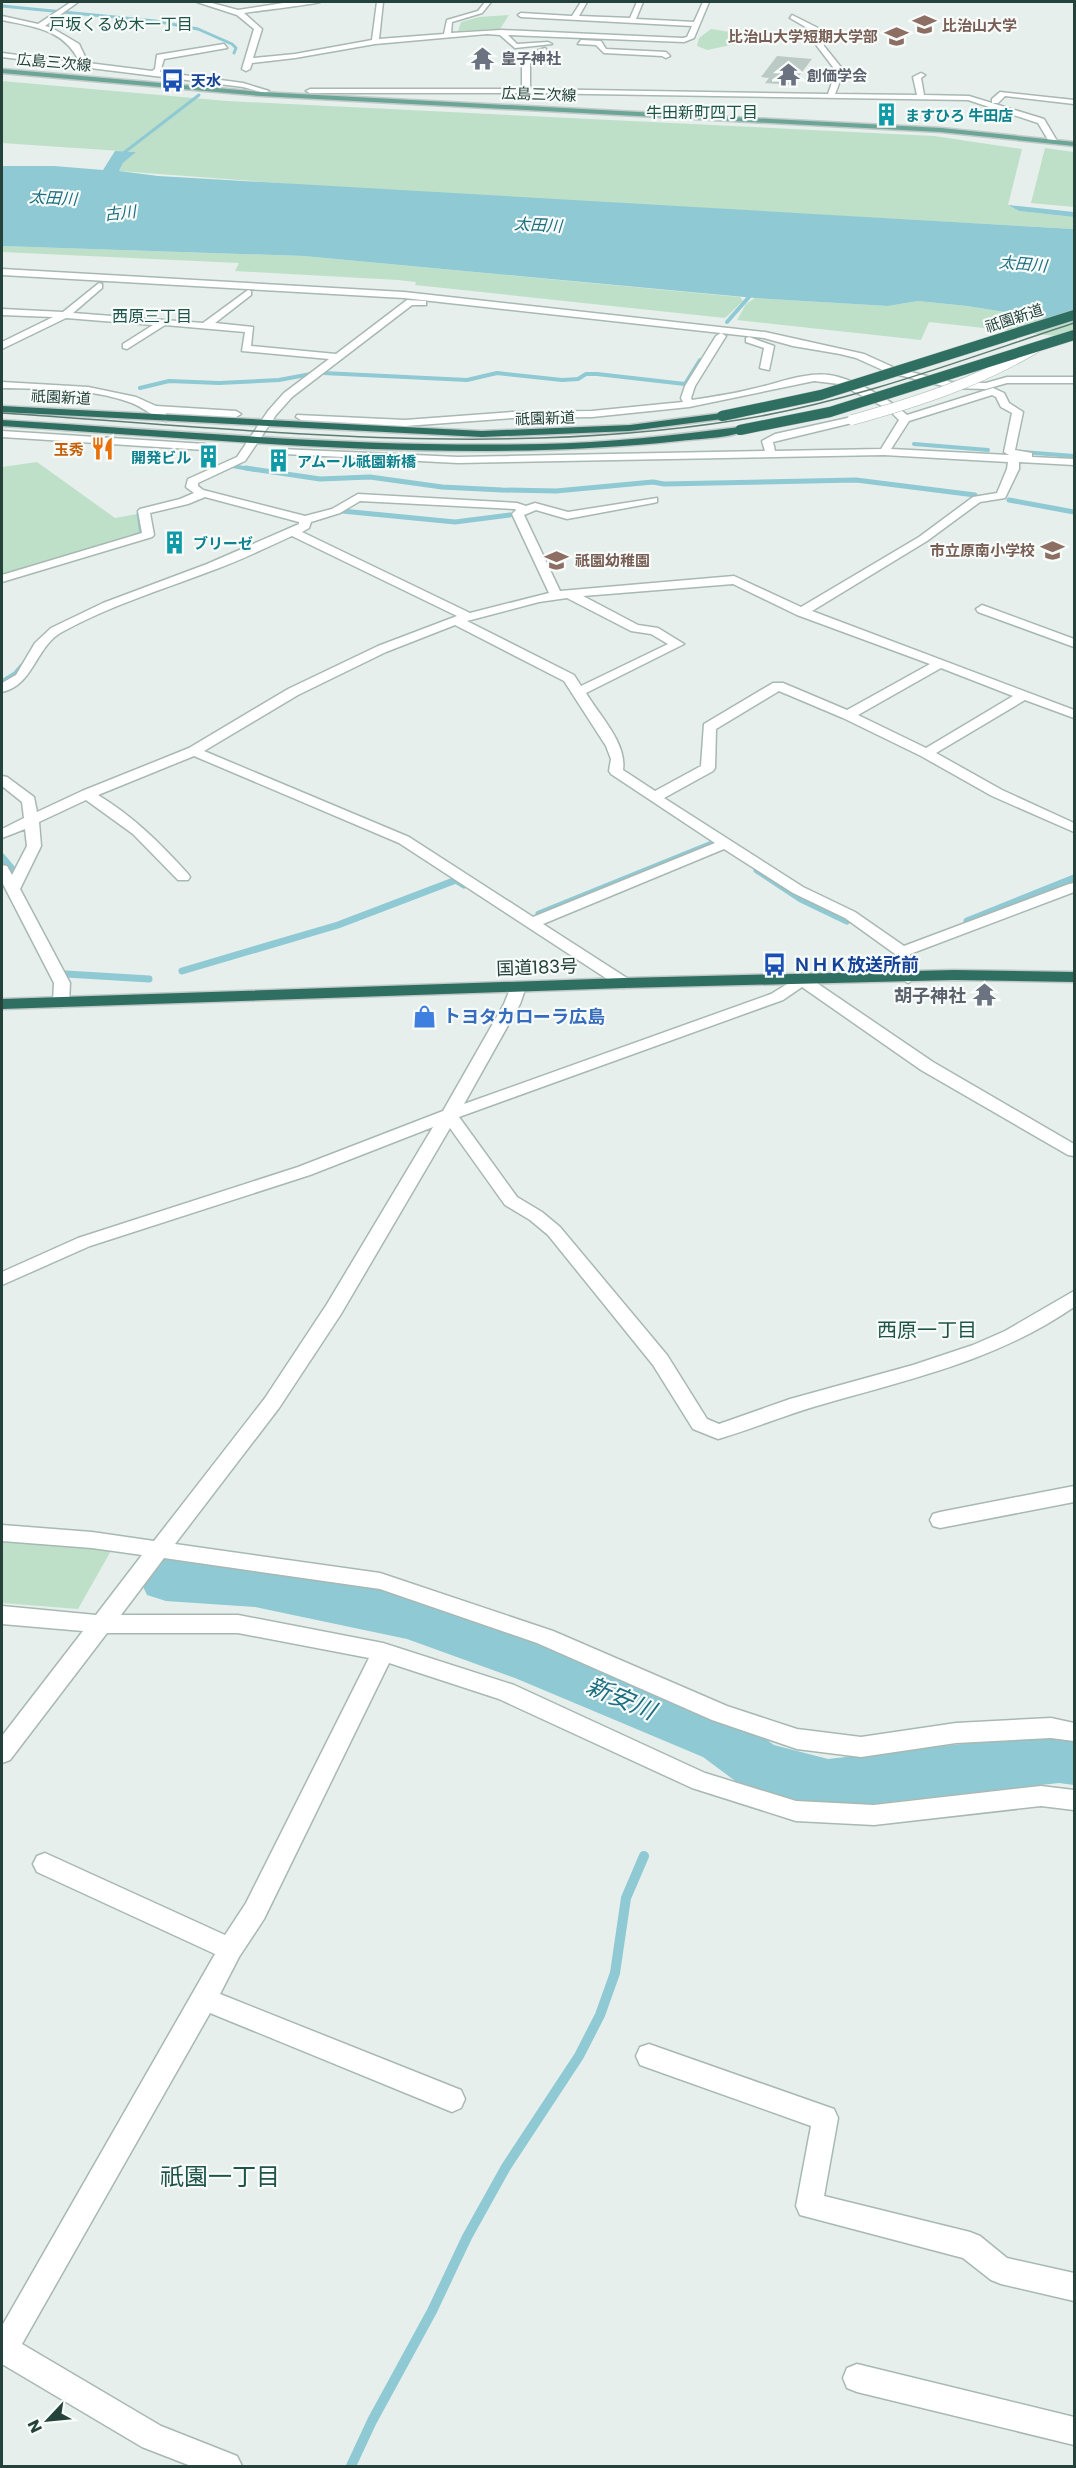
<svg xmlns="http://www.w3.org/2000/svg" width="1076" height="2468" font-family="Poppins,'Noto Sans JP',sans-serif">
<rect width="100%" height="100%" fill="#e6efeb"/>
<g fill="#bfe0c8">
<path d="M509,15L500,29L458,31L461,22L479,17Z"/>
<path d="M711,29L736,33L728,40L736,44L707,50L697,46L699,38Z"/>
<path d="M2,81L227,101L934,136L1022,149L1008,205L1019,211L1074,217V229L344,188L119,171L123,163L135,152L2,143Z"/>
<path d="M1045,148L1074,152V207L1031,203Z"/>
<path d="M2,246L304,256L740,297L743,301L725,318L415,285L416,282L398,280L235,271L239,263L2,252Z"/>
<path d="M755,298L888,306L918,301L967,306L1074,323V338L929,322L921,340L737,320L746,304Z"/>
<path d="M37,462L115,518L137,514L140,534L2,575V467Z"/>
<path d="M2,1539L112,1549L78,1609L2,1603Z"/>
</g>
<g fill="#8ec9d4">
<path d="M115,151L136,152L123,163L119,171L158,176L1074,229V323L967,306L918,301L888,306L755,298L304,256L2,246V166H54L103,170Z"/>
<path d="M1008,205L1074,212V217L1019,211Z"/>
</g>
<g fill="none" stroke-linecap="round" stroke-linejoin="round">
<g stroke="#8ec9d4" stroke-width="3">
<path d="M2,6L155,21L198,29L232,44L236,48L234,53"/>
<path d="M117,158L199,95"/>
</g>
<g stroke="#8ec9d4" stroke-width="4">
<path d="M727,322L749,297"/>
<path d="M323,373L467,380L497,373L562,380L578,379L586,374H597L685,384L700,360"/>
<path d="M140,388L169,381L219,383L279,380L311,374"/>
<path d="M914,444L988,450"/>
<path d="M1022,452L1074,456"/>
<path d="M232,466L256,470"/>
</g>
<g stroke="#8ec9d4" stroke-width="5">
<path d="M246,468L320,479L370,477L442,487L502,490L556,491L653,482L664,484L856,480L975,495"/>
<path d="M1009,500L1074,512"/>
<path d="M342,511L455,522L510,515"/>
<path d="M135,536L142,534L139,514"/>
<path d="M2,682L15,674L22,666"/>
</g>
<g stroke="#8ec9d4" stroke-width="7">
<path d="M2,857L13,870"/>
<path d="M757,870L801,899L847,921"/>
<path d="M539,914L717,842"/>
<path d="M967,921L1074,878"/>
<path d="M182,971L338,925L456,880L464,885"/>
<path d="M66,974L149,979"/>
</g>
<path stroke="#8ec9d4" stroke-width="8" d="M746,1775L758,1766"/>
<g stroke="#8ec9d4" stroke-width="10">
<path d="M741,1779L748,1774"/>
<path d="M351,2466L372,2421L432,2311L467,2237L506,2167L579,2056L600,2015L615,1973L626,1898L644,1856"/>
</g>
<path fill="#8ec9d4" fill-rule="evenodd" d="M166,1559L255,1565L410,1596L553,1646L743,1723L774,1745L828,1759L1059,1733L1074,1736V1785L1059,1783L828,1809L738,1783L703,1757L515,1678L407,1639L255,1607L166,1601L147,1595L140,1580L147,1565Z"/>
</g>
<path fill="#bbcac4" d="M777,56L812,59L792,85L765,83L769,78L761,77Z"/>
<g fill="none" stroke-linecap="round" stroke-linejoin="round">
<defs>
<g id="minor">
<path d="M71,2H78L45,26L52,28L79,44L88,63L152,71L155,69L157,55L224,44L227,48L164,59L160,72L243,83L269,91L265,93L243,87L2,57V53L80,63C65,29 34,27 2,20V16L38,24Z"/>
<path d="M197,2H208L238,10L290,2H320C317,4 255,11 244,13L262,29L253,58L295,54L372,40L377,2H383L379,39L444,34L447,20L478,11L485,2H491L482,13L452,22L451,33L501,30L683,38L687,37L692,26L521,17L518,15L521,13L572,16L581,2H587L579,16L630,18L637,2H643L636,19L694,22L703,2H709L694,38L684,42L508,35L517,44L548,42L552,44L515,48L500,35L487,34L375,44L295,58L252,63L250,69L246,71L242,69L254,29L237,15Z"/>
<path d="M792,15L822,30L826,38L823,42L824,46L844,71L835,94L917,95L913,77L921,73L925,75L921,78L924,95L969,96L1044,119L1057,141L1050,143L1038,123L968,100L526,93H310L306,91L310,89H522V56L545,48L548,52L530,57V89L828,94L836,71L817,46L815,42L818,38L816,33L790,18Z"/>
<path d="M581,40L601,41L606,49L666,52L670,56L666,58L662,56L604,53L596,45L578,44Z"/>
<path d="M1000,92L1074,100V104L1005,96L998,103H992V99Z"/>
<path d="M2,269L404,292L765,332L864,354L895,368L951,382L986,383L1007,377H1074V383H1007L986,389L951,388L887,372L856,358L840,354L793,346L764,338L721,333L726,336L695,386L691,398L692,400C712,397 732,394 752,389C776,384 804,372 829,375C852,378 890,399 907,415L993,388L1004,393L1009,403L1023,412L1015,450L1032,453V457L1074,459V465L1019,462V469L1005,498L980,502L927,541L812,611L1074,710V718L1025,700L936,753L1002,790L1074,823V832L992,796L921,756L843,718L779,691L716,729L715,768L713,771L664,798L803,887L855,912L904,946L1069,884L1074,883V892L910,954L916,978L908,983L900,978L895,954L845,918L793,893L724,849L543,924L630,980L632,983L624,988L618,986L399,843L194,756L98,795C133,816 161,844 188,874L190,877L188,880H178L133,834L86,800L39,822L41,846L20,889L70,983L69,1002L61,1007L55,1005L53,1002L54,983L2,882V865L7,866L12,875L27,846L25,829L2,838V829L24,818L22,802L2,786V776L7,777L34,797L37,812L82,791L189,748L288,689L378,646L457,616L292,536C265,548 239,561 211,571C161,590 109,606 62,632C35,647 34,685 2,692V683L16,675L35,643L51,628L103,603L207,564L299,524V522L205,497L188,504L150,513L154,535L152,537L2,582V575L142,533L138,511L140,509L180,499L194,493L186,487L188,479L237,457L268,411L284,393L329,359L242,351L245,332L165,325L127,349L123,348V344L153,325L66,318L2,349V342L53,317L2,315V309L63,312L99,283L102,284V288L73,313L203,323L248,290L251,291V295L215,323L253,327L251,346L336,354L407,300L426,301V305H412L292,397L276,415L245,461L198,483V486L203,490L305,516L332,509L358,494L517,503L526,506L535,503L568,512L657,498V502L653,503L567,519L536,510L524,515L560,591L734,576L801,607L919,537L973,497L997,493L1007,469L1008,462L884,455L458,463L285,454L281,453V449L458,457L765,451L762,441L775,434L852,417L856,418V422L773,442L775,451L881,449L899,420L888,409L839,384L814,381L689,407L592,417L512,418L405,426L301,420L296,417L297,415L405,420L512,412L592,411L683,402L681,398L685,386L716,336L721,333L404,298L2,275ZM992,395L996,397L1001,407L1012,413L1004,452L1009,455L891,449L909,421ZM360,501L515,509L516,510L512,514L549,593L470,613L302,532L309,528L311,522L340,513ZM733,584L797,615L930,664L847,710L783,683H773L704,724L701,766L655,791L623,770C627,743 599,715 586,693L684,644L658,628L638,625L583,596ZM567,598L631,631L651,634L668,644L581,686L574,675L467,621L539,602ZM455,625L564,681L606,746L611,759L609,771L611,774L715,843L533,917L409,837L204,751L298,695L386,652ZM941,668L1013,696L926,748L858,715Z"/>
<path d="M749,337L774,346L769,370L760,368L764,348L746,342V338Z"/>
<path d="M2,382L88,387L136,397L156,406L236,411L241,414L236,417L165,413L171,418L166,421C153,417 142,406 129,402C89,388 44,389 2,388Z"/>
<path d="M2,431L205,444L210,447L205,450L2,437Z"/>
<path d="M982,605L1074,639V647L978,612L976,609Z"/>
<path d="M802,975L808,977L933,1062L1074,1144V1156L1068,1155L921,1070L802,987L783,1000L459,1117L517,1197L542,1212L560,1227L667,1355L707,1419L719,1424L790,1399L913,1365L973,1345L1005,1331L1074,1291V1307C999,1359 914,1378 827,1403C790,1413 755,1428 718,1439L693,1429L653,1365L548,1235L530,1220L505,1205L450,1128L341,1314L279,1408L175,1544L380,1573L553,1631L727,1706L797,1729L861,1737L956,1723L1051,1718L1074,1723V1741L1051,1738L956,1743L861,1757L797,1749L712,1720L537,1643L380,1589L164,1558L121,1615H238L383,1643L514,1685L705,1773L796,1801L874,1805L1041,1786L1074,1790V1810L1041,1806L874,1825L796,1821L692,1788L499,1699L389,1663L264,1919L239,1957L220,1994L461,2090L465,2099L461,2108L452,2112L210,2013L22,2344L161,2426L237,2456L242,2466H191L142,2447L2,2364V2326L215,1954L37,1872L33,1864L37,1856L45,1853L225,1935L246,1903L369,1658L238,1633H107L10,1760L2,1763V1736L83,1631L2,1624V1606L96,1615L142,1555L92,1548L2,1541V1525L92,1532L154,1541L265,1398L327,1304L433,1127L310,1175L90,1246L2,1285V1272L78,1238L298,1167L443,1111L504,1004L512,984L518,982L526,987L520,1004L464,1104L771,994Z"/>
<path d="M1074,1486V1502L940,1528L933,1526L930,1520L933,1514L940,1512Z"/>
<path d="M649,2044L834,2109L838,2118L824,2196L970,2232L980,2236L1007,2258L1074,2273V2301L1001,2284L991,2280L963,2258L800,2215L796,2206L811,2126L640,2065L636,2056L640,2047Z"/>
<path d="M857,2364L1074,2417V2445L857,2392L847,2388L843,2378L847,2368Z"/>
</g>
<path id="major" d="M2,69L261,92L941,128L1074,142V146L941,132L261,96L2,73Z"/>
<g id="highway">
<path d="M2,406L482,431L630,425L722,413L727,416L722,419L630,431L482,437L2,412Z"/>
<path d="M2,420C181,431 361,448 541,444C608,443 674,435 740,427L745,430C735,438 694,439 679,441C454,465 227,440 2,426Z"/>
<path d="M954,970L1074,972V982L954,980L624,988L2,1009V999L624,978Z"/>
</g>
</defs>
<use href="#minor" stroke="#a8b8b2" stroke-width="3"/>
<use href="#major" stroke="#c2cac8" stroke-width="3"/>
<use href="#highway" stroke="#c2cac8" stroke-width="3"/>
<use href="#minor" fill="#fff" fill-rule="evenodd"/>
<use href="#major" fill="#6aa596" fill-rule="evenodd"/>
<use href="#highway" fill="#2f6f62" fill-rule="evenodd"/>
<path stroke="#5f7d75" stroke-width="1.5" d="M2,413C246,429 495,459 738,420C853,402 964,359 1074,323"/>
<defs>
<path id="minor-bridge" d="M852,420C917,402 979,382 1037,347"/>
<g id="highway-bridge">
<path d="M722,416L821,395L1074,315"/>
<path d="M740,430L830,412L1074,335"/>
</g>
</defs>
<use href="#minor-bridge" stroke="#a8b8b2" stroke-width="11" stroke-linecap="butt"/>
<use href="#highway-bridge" stroke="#c2cac8" stroke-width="11" stroke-linecap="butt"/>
<use href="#minor-bridge" stroke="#fff" stroke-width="10"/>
<use href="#highway-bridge" stroke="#2f6f62" stroke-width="10"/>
</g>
<defs>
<symbol id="university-bare" viewBox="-9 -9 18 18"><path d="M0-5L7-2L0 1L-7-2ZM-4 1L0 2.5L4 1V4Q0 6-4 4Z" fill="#8d6e63" stroke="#f7fbf9" stroke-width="2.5" paint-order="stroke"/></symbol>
<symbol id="temple-bare" viewBox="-9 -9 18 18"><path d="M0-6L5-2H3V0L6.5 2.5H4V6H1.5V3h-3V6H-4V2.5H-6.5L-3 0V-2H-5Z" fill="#6b7280" stroke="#f7fbf9" stroke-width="2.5" paint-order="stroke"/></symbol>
<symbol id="bus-bare" viewBox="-9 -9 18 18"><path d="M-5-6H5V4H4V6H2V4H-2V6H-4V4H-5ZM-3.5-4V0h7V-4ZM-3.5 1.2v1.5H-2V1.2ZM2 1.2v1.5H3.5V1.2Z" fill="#1a4fb4" stroke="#f7fbf9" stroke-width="2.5" paint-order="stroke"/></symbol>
<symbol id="building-bare" viewBox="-9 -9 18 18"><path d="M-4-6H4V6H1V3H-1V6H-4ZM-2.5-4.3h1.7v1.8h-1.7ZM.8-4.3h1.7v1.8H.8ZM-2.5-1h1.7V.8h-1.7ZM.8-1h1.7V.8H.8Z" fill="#0f9aa8" stroke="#f7fbf9" stroke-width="2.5" paint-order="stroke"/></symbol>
<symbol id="restaurant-bare" viewBox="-9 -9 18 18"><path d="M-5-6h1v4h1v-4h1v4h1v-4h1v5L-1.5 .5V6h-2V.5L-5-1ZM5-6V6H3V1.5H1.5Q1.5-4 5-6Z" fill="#e8710a" stroke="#f7fbf9" stroke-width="2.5" paint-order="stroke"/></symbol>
<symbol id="school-bare" viewBox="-9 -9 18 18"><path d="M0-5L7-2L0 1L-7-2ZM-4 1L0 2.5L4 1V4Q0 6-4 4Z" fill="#8d6e63" stroke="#f7fbf9" stroke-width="2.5" paint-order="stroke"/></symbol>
<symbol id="shop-bare" viewBox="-9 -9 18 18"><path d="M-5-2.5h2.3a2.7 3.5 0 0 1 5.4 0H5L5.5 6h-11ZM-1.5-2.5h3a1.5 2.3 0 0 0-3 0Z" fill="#3f7fe0" stroke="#f7fbf9" stroke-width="2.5" paint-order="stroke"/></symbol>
</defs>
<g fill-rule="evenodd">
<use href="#university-bare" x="908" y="8" width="33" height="33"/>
<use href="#university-bare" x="880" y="20" width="33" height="33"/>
<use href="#temple-bare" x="466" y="42" width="33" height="33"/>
<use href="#temple-bare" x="772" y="58" width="33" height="33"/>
<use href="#bus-bare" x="156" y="64" width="33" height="33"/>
<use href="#building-bare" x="870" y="98" width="33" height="33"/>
<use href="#restaurant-bare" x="86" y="432" width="33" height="33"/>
<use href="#building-bare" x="192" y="440" width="33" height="33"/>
<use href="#building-bare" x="262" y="444" width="33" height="33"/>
<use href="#building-bare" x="158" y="526" width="33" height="33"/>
<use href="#school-bare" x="1036" y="534" width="33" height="33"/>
<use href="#school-bare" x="540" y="544" width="33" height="33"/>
<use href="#bus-bare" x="758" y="948" width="33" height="33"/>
<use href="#temple-bare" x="968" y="978" width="33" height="33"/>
<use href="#shop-bare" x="408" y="1000" width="33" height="33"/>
</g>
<g text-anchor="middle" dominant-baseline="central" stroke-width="4.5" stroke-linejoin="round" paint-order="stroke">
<g font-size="15" font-weight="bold" fill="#785e54" stroke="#f7fbf9" text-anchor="start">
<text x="942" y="25">比治山大学</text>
<text x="878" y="36" text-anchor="end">比治山大学短期大学部</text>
<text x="1035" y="550" text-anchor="end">市立原南小学校</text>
<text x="575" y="560">祇園幼稚園</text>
</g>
<g font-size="15" font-weight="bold" fill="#5b616d" stroke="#f7fbf9" text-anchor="start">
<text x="501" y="58">皇子神社</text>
<text x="807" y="75">創価学会</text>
</g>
<g font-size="15" fill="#24423a" stroke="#f7fbf9">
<text transform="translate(54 62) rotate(5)">広島三次線</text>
<text transform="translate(539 94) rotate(2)">広島三次線</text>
<text transform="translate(1014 318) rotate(-18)">祇園新道</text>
<text transform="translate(61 397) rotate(3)">祇園新道</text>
<text transform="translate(545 418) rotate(-2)">祇園新道</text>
</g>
<g font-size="15" font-weight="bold" fill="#164399" stroke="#f7fbf9" text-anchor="start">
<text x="191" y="80">天水</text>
</g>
<g font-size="15" font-weight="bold" fill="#0d838f" stroke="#f7fbf9" text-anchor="start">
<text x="905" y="115">ますひろ 牛田店</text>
<text x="191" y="457" text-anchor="end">開発ビル</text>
<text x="297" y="461">アムール祇園新橋</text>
<text x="193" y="543">ブリーゼ</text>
</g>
<g font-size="15" font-weight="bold" fill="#c56008" stroke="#f7fbf9" text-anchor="end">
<text x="84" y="449">玉秀</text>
</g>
<g font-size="16" fill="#1f5548" stroke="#f7fbf9">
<text x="121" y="24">戸坂くるめ木一丁目</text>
<text x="702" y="112">牛田新町四丁目</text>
<text x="152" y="316">西原三丁目</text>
</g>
<g font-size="16" font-style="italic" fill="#1c6f80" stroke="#f7fbf9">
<text transform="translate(53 198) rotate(3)">太田川</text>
<text transform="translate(120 213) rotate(-6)">古川</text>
<text transform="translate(538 225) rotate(3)">太田川</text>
<text transform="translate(1023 264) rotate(5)">太田川</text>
</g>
<g font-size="18" font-weight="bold" fill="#164399" stroke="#f7fbf9" text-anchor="start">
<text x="793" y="964">ＮＨＫ放送所前</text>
</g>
<g font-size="18" fill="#24423a" stroke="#f7fbf9">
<text transform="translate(537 967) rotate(-2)">国道183号</text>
</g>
<g font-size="18" font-weight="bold" fill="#5b616d" stroke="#f7fbf9" text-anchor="end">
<text x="966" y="995">胡子神社</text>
</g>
<g font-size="18" font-weight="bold" fill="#366cbe" stroke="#f7fbf9" text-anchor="start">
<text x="443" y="1016">トヨタカローラ広島</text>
</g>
<g font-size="20" fill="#1f5548" stroke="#f7fbf9">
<text x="927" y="1330">西原一丁目</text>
</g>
<g font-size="24" font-style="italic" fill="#1c6f80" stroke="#f7fbf9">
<text transform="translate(621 1698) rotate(23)">新安川</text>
</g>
<g font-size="24" fill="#1f5548" stroke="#f7fbf9">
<text x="220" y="2176">祇園一丁目</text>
</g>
</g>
<rect width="1076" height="2468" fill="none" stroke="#24423a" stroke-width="6"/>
<g transform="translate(48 2420) rotate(244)" stroke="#f7fbf9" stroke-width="4.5" paint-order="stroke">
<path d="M0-4.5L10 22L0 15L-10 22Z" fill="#24423a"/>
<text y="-9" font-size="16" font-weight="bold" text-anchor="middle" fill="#24423a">N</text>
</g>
</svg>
